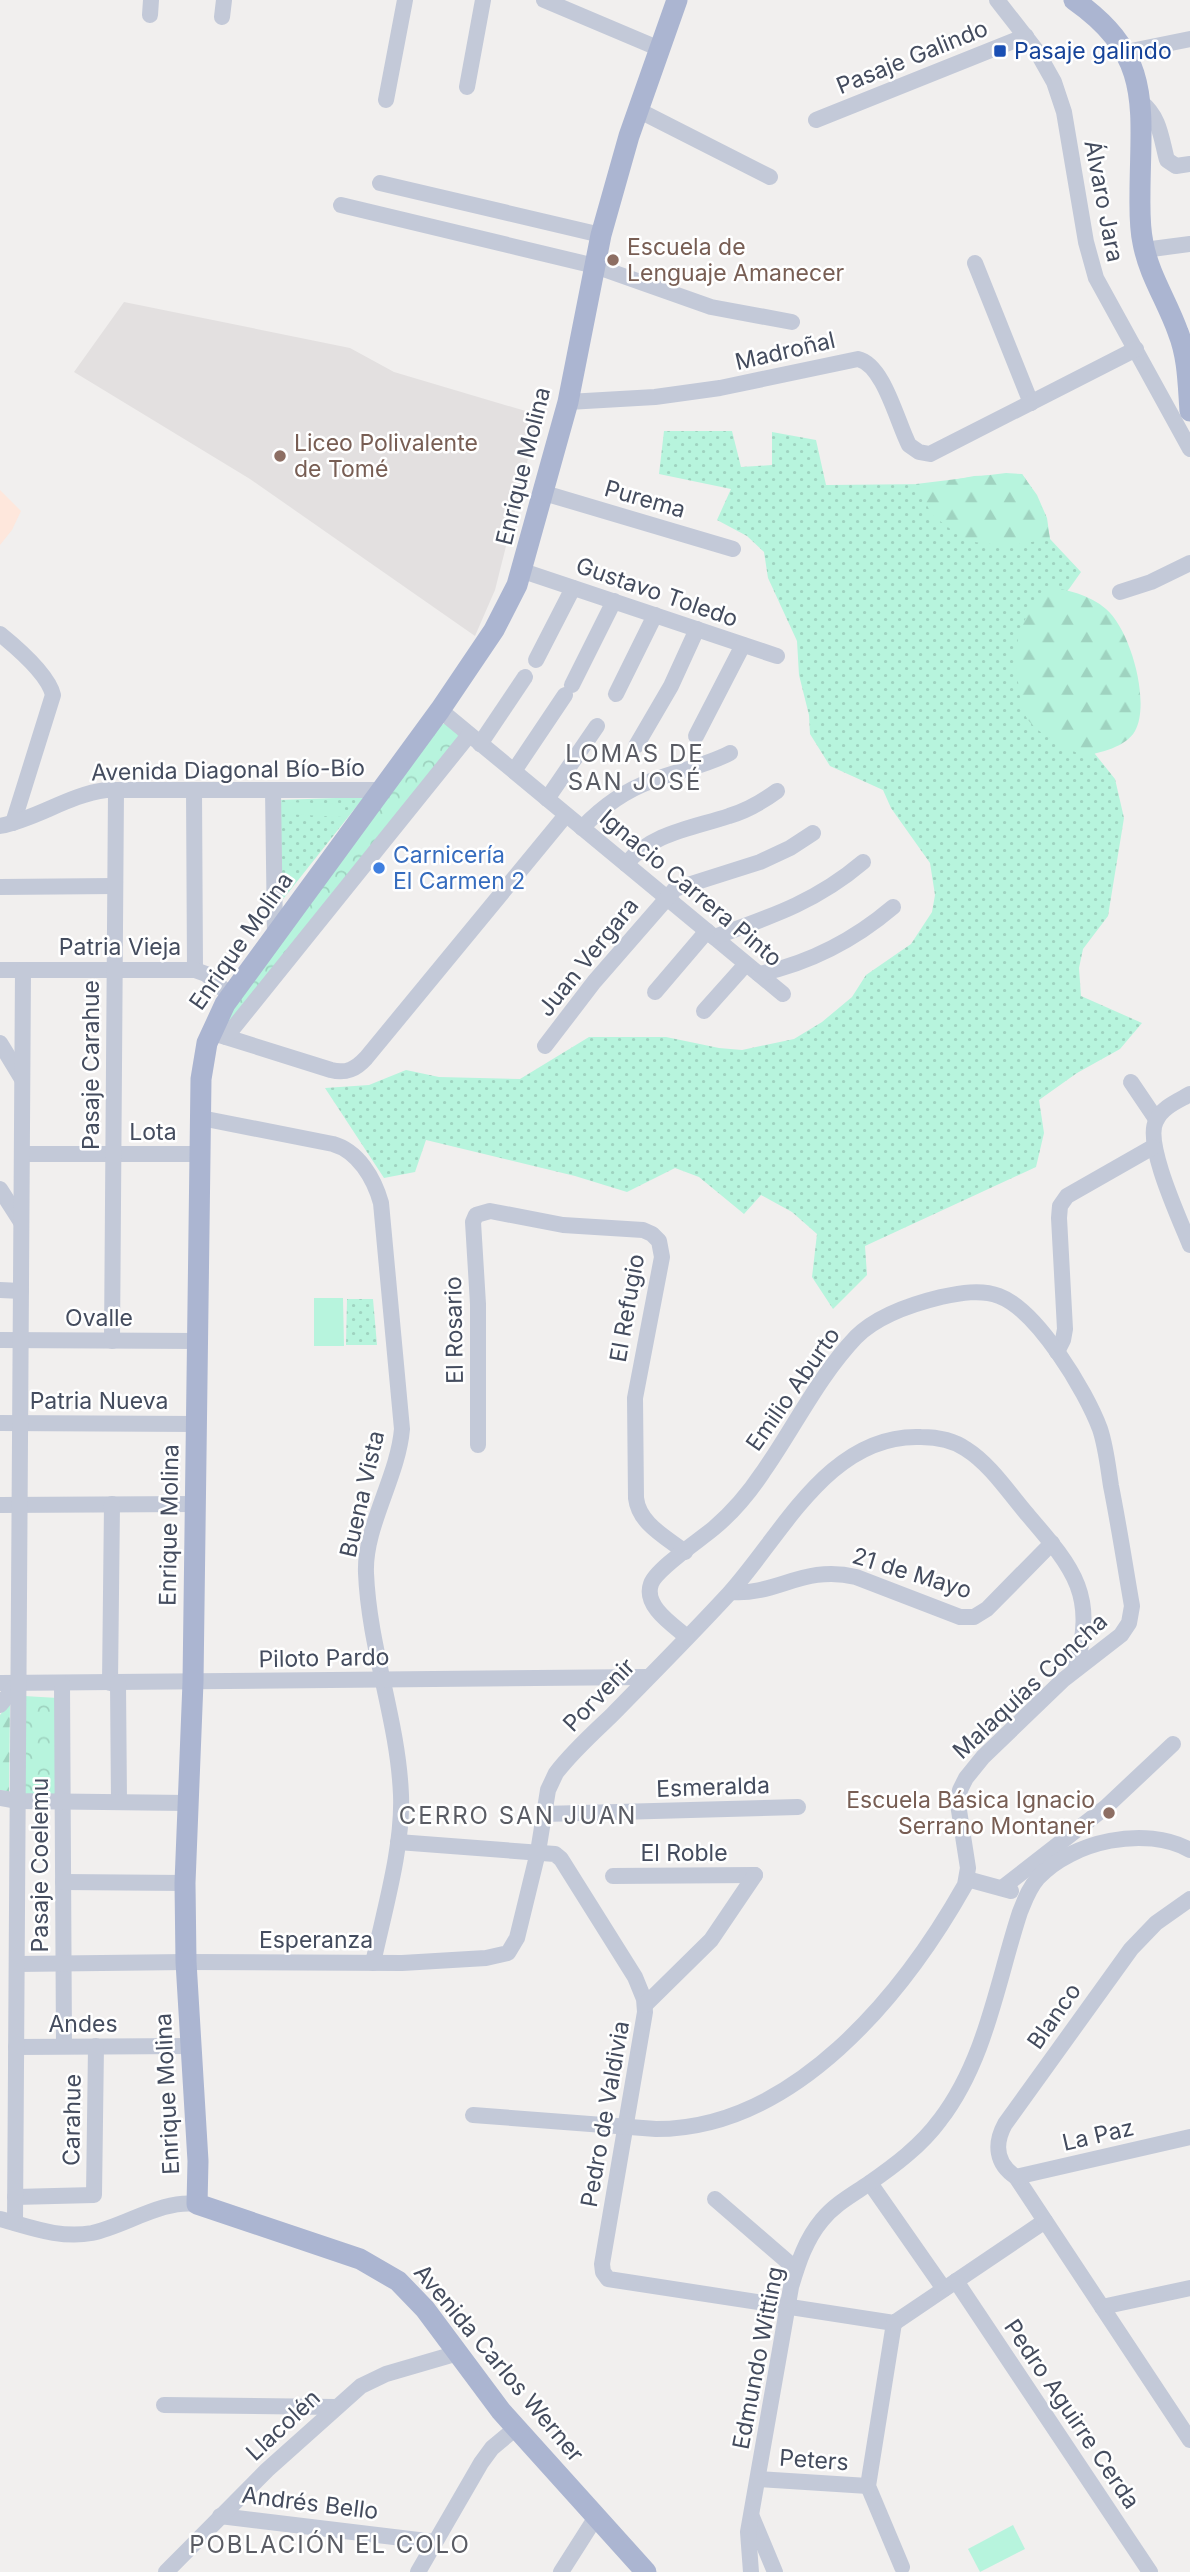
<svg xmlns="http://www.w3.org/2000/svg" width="1190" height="2572" font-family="Inter,sans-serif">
<defs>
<pattern id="grass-dots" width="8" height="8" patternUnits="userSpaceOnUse" patternTransform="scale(1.75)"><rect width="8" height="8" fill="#b7f4dd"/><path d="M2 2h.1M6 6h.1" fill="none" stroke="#9fd3c0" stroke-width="1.8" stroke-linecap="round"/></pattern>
<pattern id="forest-firs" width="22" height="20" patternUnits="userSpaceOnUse" patternTransform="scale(1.75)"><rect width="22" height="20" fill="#b7f4dd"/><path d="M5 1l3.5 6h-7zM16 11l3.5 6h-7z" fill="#9fd3c0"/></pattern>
<pattern id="park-crowns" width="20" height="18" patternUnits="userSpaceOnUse" patternTransform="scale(1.75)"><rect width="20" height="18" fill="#b7f4dd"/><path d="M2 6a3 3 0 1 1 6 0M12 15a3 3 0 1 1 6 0" fill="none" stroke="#9fd3c0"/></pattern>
</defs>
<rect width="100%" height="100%" fill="#f1efee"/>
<path fill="#e3e0e0" d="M124,302L350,348L394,372L539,415L495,590L475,636L250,479L74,372Z"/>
<path fill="#fee7dc" d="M0,490L21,511L12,530L0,545Z"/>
<g fill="url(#grass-dots)">
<path d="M664,431H732L741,467L772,465V432L816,440L826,485L932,484L974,476L1022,474L1037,495L1047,518L1050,539L1081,572L1069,589L1044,612L1095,754L1115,779L1124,818L1108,916L1083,949L1079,968L1081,996L1142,1023L1120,1049L1077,1073L1039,1100L1044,1133L1036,1167L865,1246L867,1275L833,1309L812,1277L817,1234L792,1212L761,1195L744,1214L699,1177L675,1168L627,1192L575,1176L426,1140L415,1172L384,1178L325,1088L369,1085L406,1070L439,1077L520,1079L589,1037H666L719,1048L742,1050L794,1039L822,1022L852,997L866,975L911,944L932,912L935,895L930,863L891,808L883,790L830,766L810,734L809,715L799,675L797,641L768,578L764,552L747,536L717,520L731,489L659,474Z"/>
<path d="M364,797L280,903L279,800Z"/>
<path d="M347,1299H373L377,1345H346Z"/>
</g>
<g fill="url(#forest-firs)">
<path d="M1006,473L1022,474C1037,495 1046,513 1050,539L1007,546L966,541L932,515L916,484Z"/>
<path d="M1046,587C1067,589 1090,595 1106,609C1130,629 1151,702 1135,731C1126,747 1100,753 1083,756C1068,748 1038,734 1028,720C1022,711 1020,699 1019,689C1012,642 1018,624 1046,587Z"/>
<path d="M10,1701L9,1792L0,1790V1715Z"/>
</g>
<g fill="url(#park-crowns)">
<path d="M446,723L459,733L460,741L229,1030L223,1018L438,726Z"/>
<path d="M24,1696L58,1698V1798L20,1796Z"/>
</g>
<g fill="#b7f4dd">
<path d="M282,802L344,804L343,817L284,814Z"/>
<path d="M314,1298H343L344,1346H314Z"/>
<path d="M1013,2525L1025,2549L980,2572L968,2549Z"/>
</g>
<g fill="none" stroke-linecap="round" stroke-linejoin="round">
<g stroke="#c3c9d8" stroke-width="16">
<path d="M544,0L660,49"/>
<path d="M997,0L1036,50L1054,82L1064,112L1086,242L1096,278L1190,449"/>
<path d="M150,15L151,0"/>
<path d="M222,17L224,0"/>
<path d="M1126,52L1190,39"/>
<path d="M467,87L483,0"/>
<path d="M386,100L405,0"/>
<path d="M1141,102C1160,117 1161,138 1167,160L1176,166L1190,164"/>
<path d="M638,110L770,177"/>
<path d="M816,120L1026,36"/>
<path d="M380,183L601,235"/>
<path d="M341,205L595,266L711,307L792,322"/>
<path d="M1144,250L1190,244"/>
<path d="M975,263L1031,403"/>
<path d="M568,402L655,397L720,388L858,359C884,365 897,422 909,445L919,452L930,454L1136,349"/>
<path d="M544,493L733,549"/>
<path d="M523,571L777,656"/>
<path d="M1120,592L1151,582L1190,563"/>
<path d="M0,634C16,647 48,674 53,695L13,823"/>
<path d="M536,660L573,588"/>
<path d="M572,685L614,601"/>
<path d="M616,694L655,615"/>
<path d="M440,710L783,994"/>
<path d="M696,736L743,645"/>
<path d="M480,744L525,677"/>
<path d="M636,746L671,686L697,629"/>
<path d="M514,771L565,695"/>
<path d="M194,790L195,970"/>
<path d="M273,790L275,935"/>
<path d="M547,799L597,726"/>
<path d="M0,826C37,819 68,795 106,790H380"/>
<path d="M582,828C602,807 624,791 651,781C677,771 705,766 730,753"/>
<path d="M626,864C651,833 693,828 729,816C746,811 762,802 777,791"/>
<path d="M0,887L115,886"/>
<path d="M714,937C770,917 816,902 863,862"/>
<path d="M0,970H195L206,974L231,996"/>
<path d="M759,974C810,963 853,941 893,907"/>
<path d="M655,992L707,931"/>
<path d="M704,1011L746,964"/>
<path d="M210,1032L331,1070C346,1074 356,1069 366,1058L566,815"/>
<path d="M226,1037L469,735"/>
<path d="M0,1043L22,1079"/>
<path d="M545,1046L594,982L675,889L760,862L790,848L813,833"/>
<path d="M1131,1082L1156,1119"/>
<path d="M1190,1094C1178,1101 1162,1107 1156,1121C1144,1143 1180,1220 1190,1245"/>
<path d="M201,1118L333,1144C358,1151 374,1178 381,1203L402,1429C398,1477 364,1527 366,1573C369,1648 398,1720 401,1795C403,1848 384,1911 373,1963"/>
<path d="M22,1154H200"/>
<path d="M0,1189L21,1222"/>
<path d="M0,1290L21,1291"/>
<path d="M0,1340L198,1341"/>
<path d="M112,1341L116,790"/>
<path d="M1057,1352L1063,1340L1065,1329L1059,1218L1060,1206L1067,1196L1153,1147"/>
<path d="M0,1423L197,1424"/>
<path d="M478,1445V1304L473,1222L476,1215L490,1211L563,1225L643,1230L652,1234L659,1241L662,1257L635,1398L636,1498C639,1524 666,1537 685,1552"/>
<path d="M0,1505L196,1504"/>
<path d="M731,1592C776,1596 804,1564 856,1577L960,1617H974L987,1609L1052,1543"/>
<path d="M0,1683L648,1677"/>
<path d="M62,1683L64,2046"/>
<path d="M110,1683L112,1504"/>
<path d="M118,1683L119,1802"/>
<path d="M0,1705L18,1683"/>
<path d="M0,1798L18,1801L188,1803"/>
<path d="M544,1814L798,1807"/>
<path d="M398,1842L555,1854L561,1859L635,1977L644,1999L645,2012L602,2264L603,2272L608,2279L894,2323L1045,2221"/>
<path d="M613,1876L755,1875"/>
<path d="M967,1879L1011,1891"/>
<path d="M63,1882L185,1883"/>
<path d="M1002,1888L1106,1807L1173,1744"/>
<path d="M1190,1899L1156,1923L1131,1949L1005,2124C994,2144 996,2164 1016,2177L1190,2440"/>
<path d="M17,1964L186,1962L402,1963L486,1958L508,1953L517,1938L538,1852L548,1790L556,1773C572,1752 592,1734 611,1716C649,1677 688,1638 725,1598C780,1540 827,1433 921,1437C937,1437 953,1440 966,1449C990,1464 1009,1493 1027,1514C1075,1570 1097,1595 1075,1670"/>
<path d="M645,2005L711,1940L755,1875"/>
<path d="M16,2047L191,2046"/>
<path d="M473,2115L656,2129C794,2129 903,1995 965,1885L968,1868L958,1804L960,1790L966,1778L983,1757L1063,1680L1121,1635L1129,1623L1132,1606C1125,1566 1119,1526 1111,1486C1108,1467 1106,1447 1100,1429C1086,1391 1037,1310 999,1296C981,1289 960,1293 941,1297C912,1304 878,1315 856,1337C818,1377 794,1428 763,1472C749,1493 733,1512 714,1528C700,1540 656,1569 651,1584C643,1606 673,1625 687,1637"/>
<path d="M1016,2177L1190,2137"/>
<path d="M870,2183L944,2289"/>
<path d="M15,2197L94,2195L96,2046"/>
<path d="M715,2199L796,2269"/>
<path d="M0,2219C30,2227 60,2239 92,2233C125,2226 163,2199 197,2204"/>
<path d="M15,2223L23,970"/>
<path d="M956,2281L1150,2572"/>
<path d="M1102,2307L1190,2288"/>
<path d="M894,2323L868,2486L902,2567"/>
<path d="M164,2405L336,2407"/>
<path d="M758,2479L868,2486"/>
<path d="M220,2516L435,2542"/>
<path d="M752,2517L775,2572"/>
<path d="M166,2572L267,2470L361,2386L386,2374L458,2353"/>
<path d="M418,2572L481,2463L492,2448L516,2428"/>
<path d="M561,2572L596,2517"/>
<path d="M751,2572L748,2532L791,2287C798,2263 806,2239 822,2220C835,2204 852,2195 868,2184C894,2166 921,2146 940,2120C986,2060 997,1982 1020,1912C1025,1900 1029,1888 1038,1878C1072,1841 1146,1825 1190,1850"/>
</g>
<g stroke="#abb5d1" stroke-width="21">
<path d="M1074,0C1152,55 1141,104 1140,189C1140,207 1139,225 1143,243C1149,275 1167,301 1178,332C1188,357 1188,384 1190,411"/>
<path d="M646,2572L501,2411L425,2309L398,2281L360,2259L197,2204L198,2161L186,1962L185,1883L193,1682L201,1079L207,1043L225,1004L440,710L494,630L517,585L568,402L601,235L629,136L677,0"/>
</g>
</g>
<rect fill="#1a4fb4" stroke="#fff" stroke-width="2.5" x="993" y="44" width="14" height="14" rx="3.5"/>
<g fill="#8d6e63" stroke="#fff" stroke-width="2.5">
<circle cx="613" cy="260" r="7"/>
<circle cx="280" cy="456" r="7"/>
<circle cx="1109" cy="1813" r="7"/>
</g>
<circle fill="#3f7fe0" stroke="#fff" stroke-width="2.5" cx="379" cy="868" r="7"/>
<g text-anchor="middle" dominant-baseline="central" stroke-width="5" stroke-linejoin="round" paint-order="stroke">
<g font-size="23" fill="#164399" stroke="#fff" text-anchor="start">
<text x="1014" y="51">Pasaje galindo</text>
</g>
<g font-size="23" fill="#444c5e" stroke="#fff">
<text transform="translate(912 57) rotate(-22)">Pasaje Galindo</text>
<text transform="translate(1104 201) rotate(79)">Álvaro Jara</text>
<text transform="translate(785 351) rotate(-13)">Madroñal</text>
<text transform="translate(523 466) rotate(-76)">Enrique Molina</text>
<text transform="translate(645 499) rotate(16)">Purema</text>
<text transform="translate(657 592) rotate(19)">Gustavo Toledo</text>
<text transform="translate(228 770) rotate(-1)">Avenida Diagonal Bío-Bío</text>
<text transform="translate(691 888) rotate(40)">Ignacio Carrera Pinto</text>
<text transform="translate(241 941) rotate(-55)">Enrique Molina</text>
<text x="120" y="947">Patria Vieja</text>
<text transform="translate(588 957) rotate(-51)">Juan Vergara</text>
<text transform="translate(91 1065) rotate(-90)">Pasaje Carahue</text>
<text x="153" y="1132">Lota</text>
<text transform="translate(627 1308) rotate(-80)">El Refugio</text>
<text x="99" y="1318">Ovalle</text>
<text transform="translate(454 1330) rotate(-91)">El Rosario</text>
<text transform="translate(793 1389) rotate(-55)">Emilio Aburto</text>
<text x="99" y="1401">Patria Nueva</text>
<text transform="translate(362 1494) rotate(-77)">Buena Vista</text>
<text transform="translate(169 1525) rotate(-89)">Enrique Molina</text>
<text transform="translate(912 1573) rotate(17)">21 de Mayo</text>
<text transform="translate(324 1658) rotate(-1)">Piloto Pardo</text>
<text transform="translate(1030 1686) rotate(-43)">Malaquías Concha</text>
<text transform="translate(599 1695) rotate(-46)">Porvenir</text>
<text transform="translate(713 1787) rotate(-2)">Esmeralda</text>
<text x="684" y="1853">El Roble</text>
<text transform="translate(40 1865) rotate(-90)">Pasaje Coelemu</text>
<text x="316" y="1940">Esperanza</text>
<text transform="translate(1054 2016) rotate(-55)">Blanco</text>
<text x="83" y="2024">Andes</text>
<text transform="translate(167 2094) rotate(-93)">Enrique Molina</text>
<text transform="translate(605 2114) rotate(-80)">Pedro de Valdivia</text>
<text transform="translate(72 2120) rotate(-89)">Carahue</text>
<text transform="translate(1098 2135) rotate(-13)">La Paz</text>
<text transform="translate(758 2358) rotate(-79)">Edmundo Witting</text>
<text transform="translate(499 2363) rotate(50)">Avenida Carlos Werner</text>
<text transform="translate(1072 2414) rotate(56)">Pedro Aguirre Cerda</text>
<text transform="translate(283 2425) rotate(-43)">Llacolén</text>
<text transform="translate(814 2460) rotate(4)">Peters</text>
<text transform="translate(310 2503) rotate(7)">Andrés Bello</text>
</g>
<g font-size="23" fill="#785e54" stroke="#fff" text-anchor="start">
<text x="627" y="247">Escuela de<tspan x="627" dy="26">Lenguaje Amanecer</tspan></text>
<text x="294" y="443">Liceo Polivalente<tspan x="294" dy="26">de Tomé</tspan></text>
<text x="1095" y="1800" text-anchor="end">Escuela Básica Ignacio<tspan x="1095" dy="26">Serrano Montaner</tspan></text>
</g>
<g font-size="23" fill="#366cbe" stroke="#fff" text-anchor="start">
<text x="393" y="855">Carnicería<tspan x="393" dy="26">El Carmen 2</tspan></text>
</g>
<g font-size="24" letter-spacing="2" fill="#5a5c64" stroke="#fff">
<text x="635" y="753">LOMAS DE<tspan x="635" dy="28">SAN JOSÉ</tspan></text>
<text x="518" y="1815">CERRO SAN JUAN</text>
<text x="330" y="2544">POBLACIÓN EL COLO</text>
</g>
</g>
</svg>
